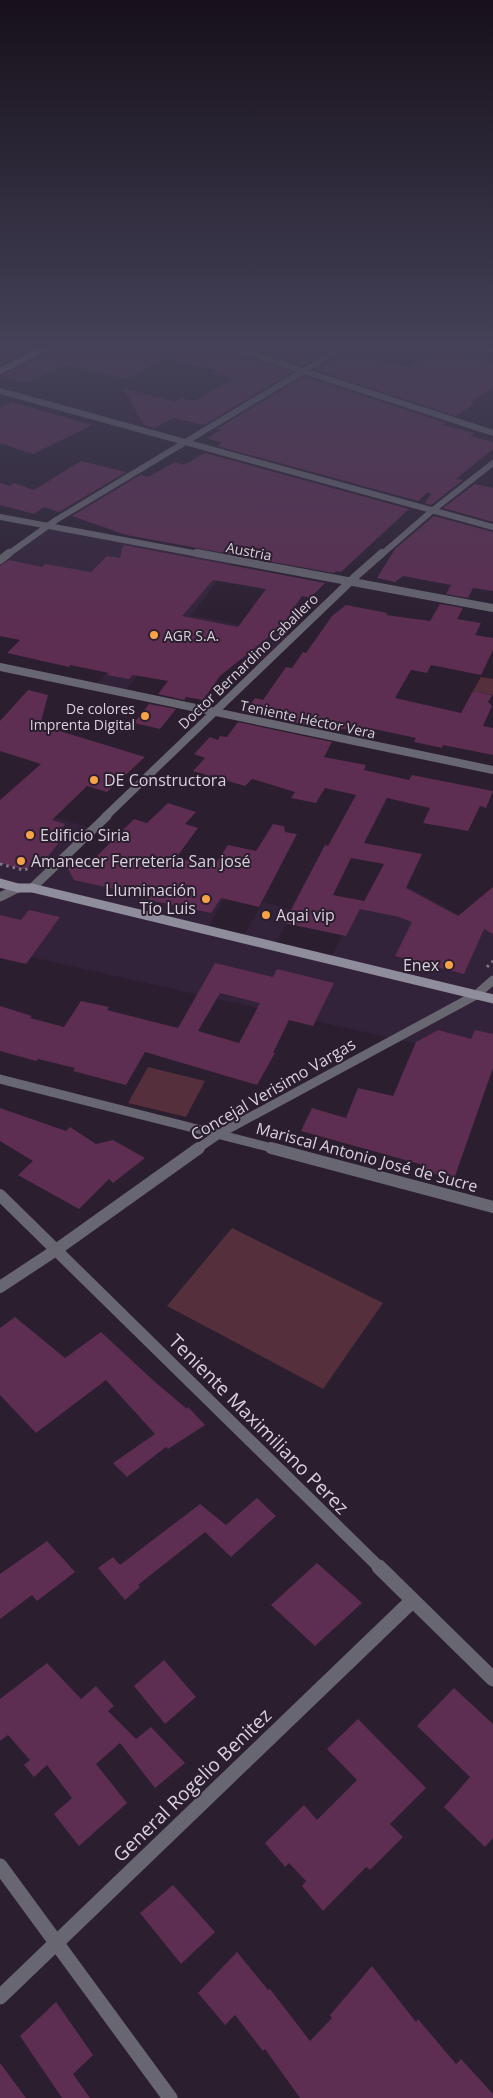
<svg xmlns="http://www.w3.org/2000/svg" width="493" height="2098" font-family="'Open Sans',sans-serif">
<rect width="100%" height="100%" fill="#2a1e2f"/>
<g fill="#33233a">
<path d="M49,528L231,563L191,615L289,635L259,663L164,645L125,691L96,685L144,625L0,609V563Z"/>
<path d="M0,801L97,830L70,858L195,890L234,881L209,926L244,935L263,902L294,910L276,943L332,956L357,905L394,913L406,886L493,933V1061L0,950Z"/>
</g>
<g fill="#552f3c">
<path d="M481,677L493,679V695L473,691Z"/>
<path d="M148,1067L205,1081L186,1117L128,1103Z"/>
<path d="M232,1228L383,1303L323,1389L167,1306Z"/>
</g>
<g fill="#5e2d52" fill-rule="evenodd">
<path d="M0,346H38L0,365Z"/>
<path d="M55,346H200L245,357L292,372L204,425L174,418L154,428L144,425L123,388L175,402L182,398L194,401L233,379L212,373L217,371L165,358L127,379L65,365L25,383L0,376L52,350Z"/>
<path d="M276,346L294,350L302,346H320L331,349L303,366L264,353Z"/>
<path d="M441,346H449L493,363V387L471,402L475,403L456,416L315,370L344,352L409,367Z"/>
<path d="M304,376L446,423L442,425L475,433L470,436L493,442V449L456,479L463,480L431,505L425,503L431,494L428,492L418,501L217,446L222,443L207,438L222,430L217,429Z"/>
<path d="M12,402L92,425L33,454L0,443V408Z"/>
<path d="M205,453L409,509L341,572L336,571L334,573L126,535L72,516L140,475L148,477L175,462L184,465Z"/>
<path d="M81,461L126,472L59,512L44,507L34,514L0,505V483L10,486L14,483L34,490Z"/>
<path d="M475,484L493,488V522L443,508Z"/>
<path d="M434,516L493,532V591L473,588L468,598L446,594L451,585L403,576L395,582L377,578L395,549Z"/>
<path d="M123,545L203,560L325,583L310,598L302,596L282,626L220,676L203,700L186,697L184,700L158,694L168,681L133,675L129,679L107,675L109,673L70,665L69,667L7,653L20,640L0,636V566L9,560L42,567L45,564L91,572L107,556L120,558ZM213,580L266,589L238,627L182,616Z"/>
<path d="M440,604L463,608L457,619L481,623L475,635L493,638V650L481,675L431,665L427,673L411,670L395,698L461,713L473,691L492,695L488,702L492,706L483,726L493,728V755L443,745L442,748L414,742L416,738L374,729L370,734L345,729H339L338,732L245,712L255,698L263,700L286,667L292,668L303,652L306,653L332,616L346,605L387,613L386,615L430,621Z"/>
<path d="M28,690L48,695L40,725L145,757L107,792L87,786L52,820L65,824L57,834L64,836L46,859L38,857L31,867L23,869L0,863V800L41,764L0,751V721Z"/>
<path d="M149,704L176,709L160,729L134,723Z"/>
<path d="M238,722L332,742L324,757L366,765L364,770L409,780L412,775L493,791L486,808L480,806L468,831L423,823L430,808L387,798L364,843L422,854L406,888L458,916L493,887V934L484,929L464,974L395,956L412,922L399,917L360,909L346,936L284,923L325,845L328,846L356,795L325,788L316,803L291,798L295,792L252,779L245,786L193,771L205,758L194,754L210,737L218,740L220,736L227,737ZM351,858L384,864L360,909L364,901L333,895Z"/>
<path d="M168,803L196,812L185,824L198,828L176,858L214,866L228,845L256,851L273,824L284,826L285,832L297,834L259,907L221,898L211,913L149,900L150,897L74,880L66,865L69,862L87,866L134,819L147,823Z"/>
<path d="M29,910L60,917L26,964L0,958V915L21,920Z"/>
<path d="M215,963L273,977L277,969L334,983L313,1026L289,1020L273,1053H275L257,1085L145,1052L126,1085L73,1071L75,1068L38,1059L36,1061L0,1051V1006L32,1016L30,1018L64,1027L81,1001L109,1007L107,1010L178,1028ZM220,993L260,1003L239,1043L198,1031Z"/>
<path d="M438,1030L471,1039L475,1030L493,1034V1068L454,1179L421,1170L423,1165L301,1131L312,1108L346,1118L358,1088L393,1096L416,1042Z"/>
<path d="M0,1108L66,1131L70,1127L96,1144L113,1140L145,1158L113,1183L109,1179L79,1209L18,1175L33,1161L0,1141Z"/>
<path d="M15,1317L65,1358L101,1332L155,1382L187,1409L188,1407L205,1425L168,1449L166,1447L127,1477L113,1463L155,1434L106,1380L36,1433L0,1395V1328Z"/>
<path d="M257,1498L276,1516L231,1557L205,1532L138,1585L140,1587L125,1600L98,1568L113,1557L120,1565L200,1504L226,1525Z"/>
<path d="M47,1541L75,1572L37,1601L32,1595L0,1619V1574Z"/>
<path d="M317,1563L362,1603L315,1646L271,1605Z"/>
<path d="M164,1660L196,1697L165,1724L134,1686Z"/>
<path d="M47,1663L81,1699L96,1686L114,1706L108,1711L136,1739L151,1727L185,1763L155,1788L120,1743L96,1764L127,1803L79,1846L54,1814L72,1798L47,1765L34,1777L24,1765L30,1760L8,1735L0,1741V1699Z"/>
<path d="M454,1688L493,1724V1838L485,1847L444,1807L470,1777L417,1726Z"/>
<path d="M358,1719L426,1788L390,1824L403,1837L370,1870L366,1867L323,1911L302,1886L306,1881L289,1863L285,1867L265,1843L304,1805L317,1820L357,1780L327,1749Z"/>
<path d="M173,1885L215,1932L181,1964L140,1913Z"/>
<path d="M237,1952L268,1990L270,1989L310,2041L332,2018L330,2015L372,1966L416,2022L418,2019L456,2064L461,2059L493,2094V2098H300L265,2049L263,2051L235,2015L225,2025L198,1993Z"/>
<path d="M56,2002L93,2055L73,2074L90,2098H62L20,2036Z"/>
<path d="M0,2063L26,2098H0Z"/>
</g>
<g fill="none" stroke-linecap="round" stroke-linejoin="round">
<g stroke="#827886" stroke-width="3" stroke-dasharray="2.5 4" stroke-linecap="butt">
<path d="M0,864L23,870L31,868"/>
<path d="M487,967L493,961"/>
</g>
<g stroke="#686670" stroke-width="6">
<path d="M227,346L493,433"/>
<path d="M0,391L493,527"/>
<path d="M0,517L204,555"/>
<path d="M7,555L56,520L345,346"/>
</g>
<g stroke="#686670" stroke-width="8">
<path d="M197,553L493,608"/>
<path d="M0,560L9,553"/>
<path d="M0,667L493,770"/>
</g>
<g stroke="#686670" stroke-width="9">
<path d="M0,897L18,888"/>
<path d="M0,1079L276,1149"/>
<path d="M197,1149L219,1134L476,995L493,980"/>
</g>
<g stroke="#686670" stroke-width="12">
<path d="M271,1148L493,1207"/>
<path d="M0,1195L381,1569"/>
<path d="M0,1287L56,1250L199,1148"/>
</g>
<g stroke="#686670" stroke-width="15">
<path d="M379,1567L493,1679"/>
<path d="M0,1866L170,2098"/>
<path d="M0,1997L412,1601"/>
</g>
<path stroke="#686670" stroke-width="6" d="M381,555L433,510L493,463"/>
<path stroke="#686670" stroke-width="8" d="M105,817L357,575L382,553"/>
<path stroke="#686670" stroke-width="9" d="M32,888L107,816"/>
<path stroke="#8f8c9c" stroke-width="6" d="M0,371L50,346"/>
<path stroke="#8f8c9c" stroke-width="9" d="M0,883L18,888H32L493,999"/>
<path fill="#ada9be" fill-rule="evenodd" d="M481,346L493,348V352L482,347Z"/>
</g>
<linearGradient id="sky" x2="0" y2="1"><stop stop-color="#17101a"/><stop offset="0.54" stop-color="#444158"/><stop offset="1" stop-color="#444158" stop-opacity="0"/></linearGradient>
<rect width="493" height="640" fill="url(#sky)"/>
<g fill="#f6a247" stroke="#2a1e2f" stroke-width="2">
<circle cx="154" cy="635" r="5"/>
<circle cx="145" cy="716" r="5"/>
<circle cx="94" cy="780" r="5"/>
<circle cx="30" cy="835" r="5"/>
<circle cx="21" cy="861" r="5"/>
<circle cx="206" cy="899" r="5"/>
<circle cx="266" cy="915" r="5"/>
<circle cx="449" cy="965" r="5"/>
</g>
<g text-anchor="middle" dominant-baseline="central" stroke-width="4" stroke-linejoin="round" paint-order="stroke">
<g font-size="14" fill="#d9d1dc" stroke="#2a1e2f">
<text transform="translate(249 551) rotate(11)">Austria</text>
<text transform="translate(248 661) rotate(-44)">Doctor Bernardino Caballero</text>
<text transform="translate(308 719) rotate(12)">Teniente Héctor Vera</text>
</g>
<g font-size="14" fill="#d9d1dc" stroke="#2a1e2f" text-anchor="start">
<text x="164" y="635">AGR S.A.</text>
<text x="135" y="708" text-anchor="end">De colores<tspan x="135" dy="16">Imprenta Digital</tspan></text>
</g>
<g font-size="16" fill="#d9d1dc" stroke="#2a1e2f" text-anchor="start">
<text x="104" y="780">DE Constructora</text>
<text x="40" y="835">Edificio Siria</text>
<text x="31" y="861">Amanecer Ferretería San josé</text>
<text x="196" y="890" text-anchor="end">Lluminación<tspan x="196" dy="18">Tío Luis</tspan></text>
<text x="276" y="915">Aqai vip</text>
<text x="439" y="965" text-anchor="end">Enex</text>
</g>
<g font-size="16" fill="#d9d1dc" stroke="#2a1e2f">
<text transform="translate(273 1089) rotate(-30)">Concejal Verisimo Vargas</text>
<text transform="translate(367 1157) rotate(15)">Mariscal Antonio José de Sucre</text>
</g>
<g font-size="19" fill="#d9d1dc" stroke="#2a1e2f">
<text transform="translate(259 1424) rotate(45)">Teniente Maximiliano Perez</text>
<text transform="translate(192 1785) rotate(-44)">General Rogelio Benitez</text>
</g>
</g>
</svg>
